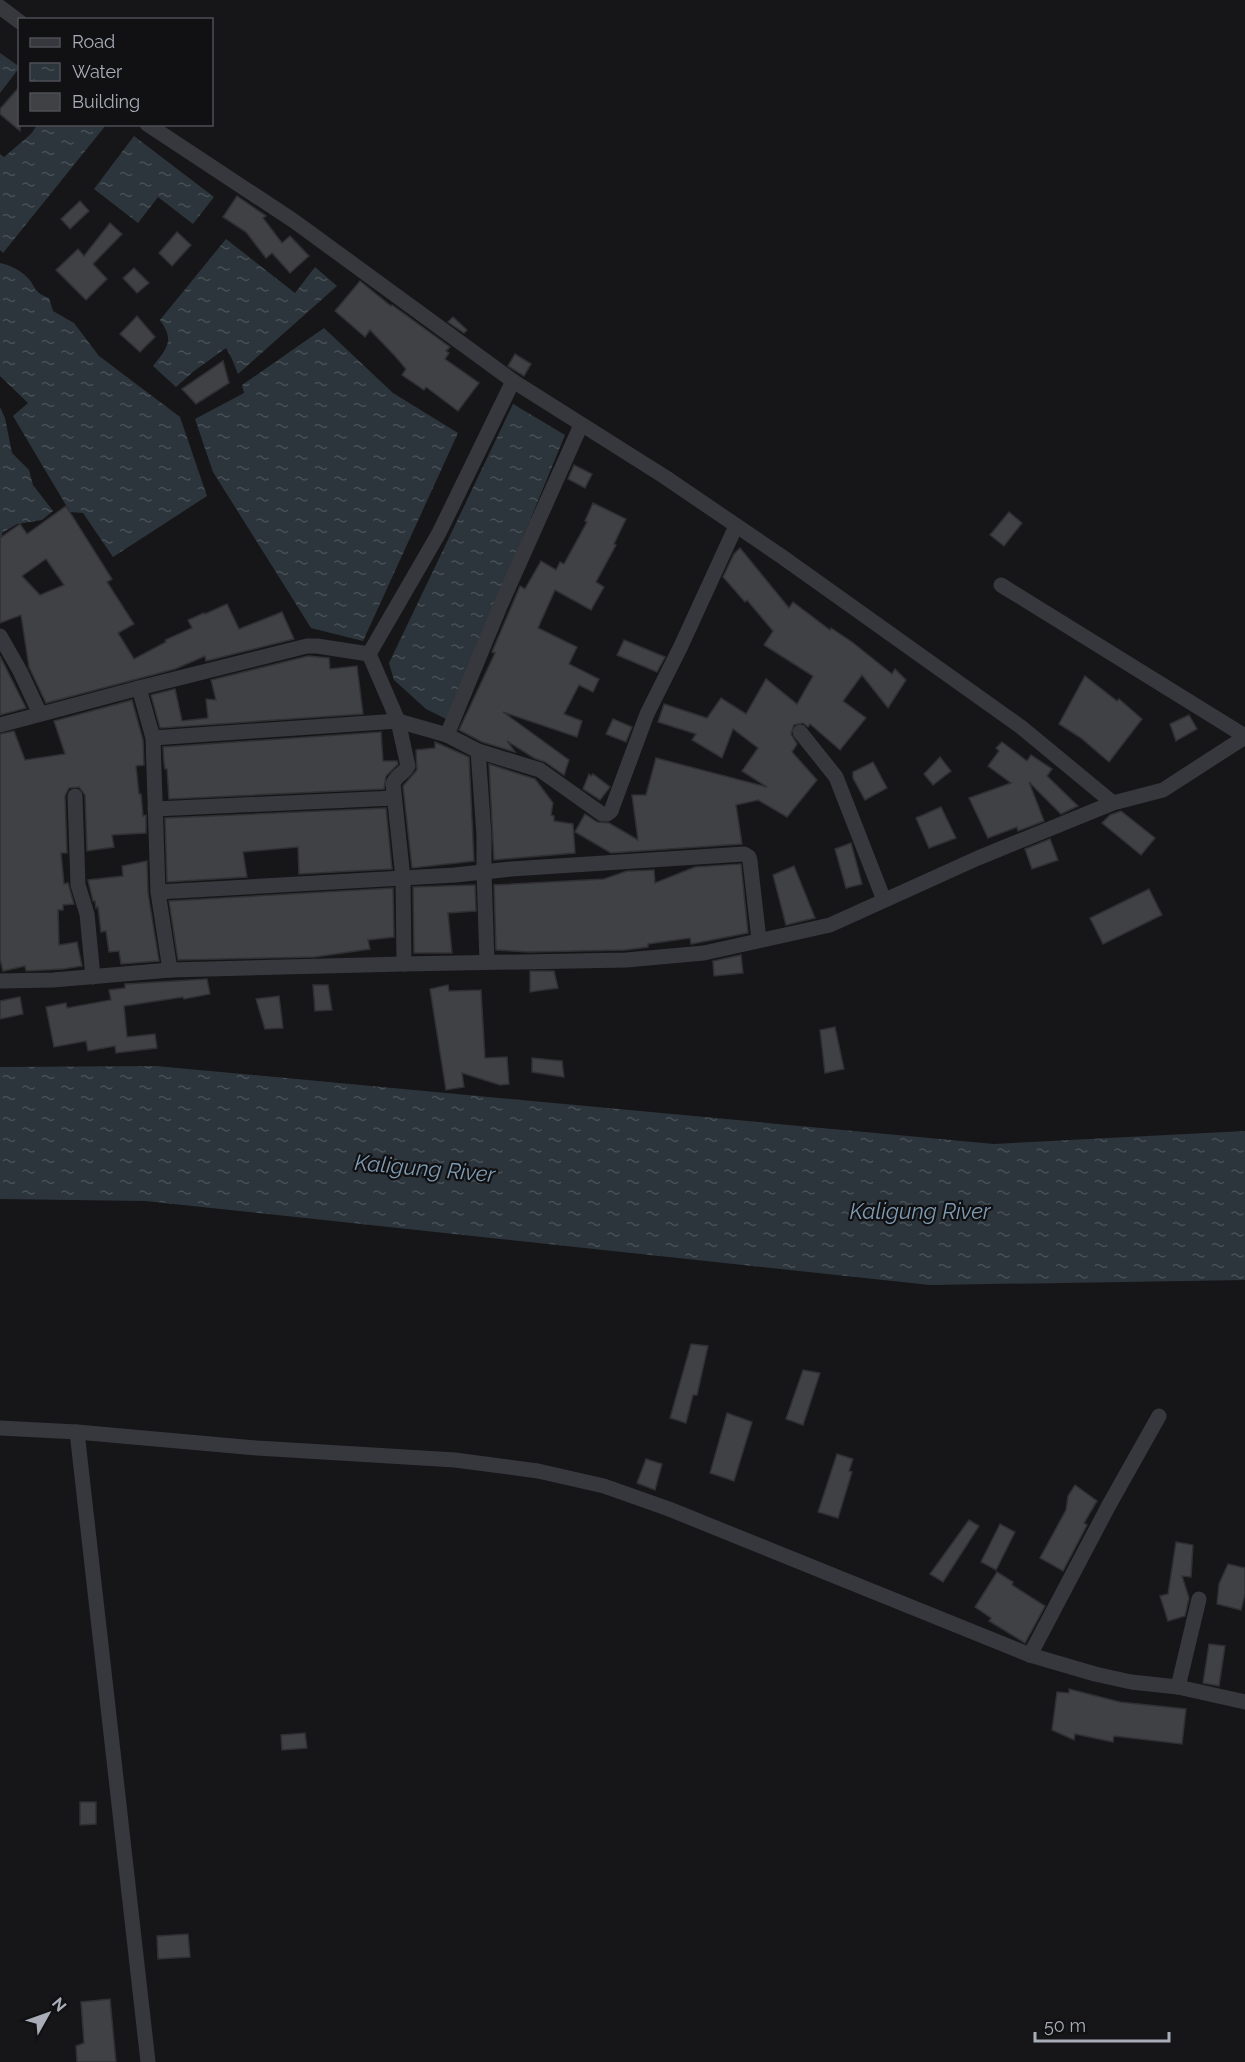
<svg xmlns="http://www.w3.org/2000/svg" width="1245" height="2062" font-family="Raleway,sans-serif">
<defs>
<pattern id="water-ripples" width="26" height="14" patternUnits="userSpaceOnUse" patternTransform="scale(1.5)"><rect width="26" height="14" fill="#2c353c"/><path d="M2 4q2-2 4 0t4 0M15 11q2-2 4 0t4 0" fill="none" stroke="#485056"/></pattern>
</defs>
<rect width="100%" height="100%" fill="#161618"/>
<g fill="url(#water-ripples)">
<path d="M0,53L20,67L0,93Z"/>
<path d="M37,125H106L3,253L0,250V154L4,157L31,134Z"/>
<path d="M134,136L214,197L193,224L158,197L138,223L94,189Z"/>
<path d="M226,239L295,293L315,267L337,286L238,374L232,359L226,348L194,371L176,387L153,366C167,348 175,341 160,320Z"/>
<path d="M0,263C10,265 20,270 27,277C37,288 33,292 49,298L53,311L74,323L99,356L180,417L207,496L113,557L83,513L70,512L13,416L28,403L0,376Z"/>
<path d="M324,328L393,393L458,433L363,641L311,628L213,472L195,419L244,393L242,385Z"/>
<path d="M513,404L565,435L448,720L426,709L394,680L389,663Z"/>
<path d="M0,407L5,418L12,453L29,470L33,485L53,511L42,520L17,524L2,533V540L0,542Z"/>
<path d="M156,1066L994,1144L1245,1131V1280L930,1285L146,1201L0,1199V1067Z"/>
</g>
<g fill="#404145" stroke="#303034" stroke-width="1.5" fill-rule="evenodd">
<path d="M20,86V131L0,114V109Z"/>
<path d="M237,196L266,216L263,218L282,243L290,236L309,256L290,273L272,253L266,258L246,232L223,217Z"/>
<path d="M80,201L89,211L70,229L61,219Z"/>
<path d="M110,223L122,234L93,264L107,279L86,300L56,270L78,249L84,256Z"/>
<path d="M177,232L191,245L172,266L159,253Z"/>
<path d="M134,268L149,283L137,293L123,278Z"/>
<path d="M360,281L391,306L392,305L450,347L446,351L449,353L445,359L479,383L458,411L426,387L424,390L402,375L406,369L395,356L370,330L365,337L335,311Z"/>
<path d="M137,316L155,337L140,352L120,334Z"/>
<path d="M453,317L467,330L464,333L448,322Z"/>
<path d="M515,354L531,364L524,376L508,366Z"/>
<path d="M223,361L229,383L196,404L182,389Z"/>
<path d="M574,465L592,474L585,488L568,479Z"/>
<path d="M593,503L626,519L614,544L616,545L596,582L604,587L591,610L555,590L538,628L577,647L569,664L599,679L593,692L579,685L564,714L582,721L577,737L503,712L569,760L564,775L545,762L534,758L507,741L515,752L482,742L459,730L495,653L492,652L520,586L525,589L541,561L556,570L560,562L564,564L587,522L585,521Z"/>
<path d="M66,506L112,579L107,582L134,624L118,633L134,659L166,642L165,640L192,628L188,620L204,613L205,614L227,604L239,629L282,612L294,639L206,661L205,656L175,669L46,703L29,667L21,615L0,623V538L20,524L27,534ZM46,559L64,585L40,595L22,576Z"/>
<path d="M1009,512L1022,523L1004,546L990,535Z"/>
<path d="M740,548L789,608L793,602L830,630L831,628L852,642L892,674L895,669L906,680L888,708L862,675L843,701L866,718L840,750L810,724L808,727L803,723L794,725L791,734L797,744L792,752L817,780L787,817L758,800L736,805L742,844L611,853L575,832L585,814L597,822L609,823L638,840L632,795H646L656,758L767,787L742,771L758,748L733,729L722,758L692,740L696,734L658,722L664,704L707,718L721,698L746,714L766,679L797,704L813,676L764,645L773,631L747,600L745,602L723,577L734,554Z"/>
<path d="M624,640L665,657L657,672L617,655Z"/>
<path d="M0,656L26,708L0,715Z"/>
<path d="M308,656L329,658L330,669L357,666L363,714L160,728L151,695L175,689L182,721L208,718L206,699L216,700L211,680Z"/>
<path d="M1085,676L1117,701L1119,699L1142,719L1109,762L1081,738L1059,724Z"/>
<path d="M132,700L143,740L144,765L136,766L139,794H141L143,816L146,815V833L112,835L114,847L87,851L85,795L79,787L69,788L65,796L67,853H61L64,884L68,883L74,904L63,905V910H58L59,945L77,942L82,966L63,969L26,971L25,966L3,971L0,959V734L14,731L25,760L65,754L54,721Z"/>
<path d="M1189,715L1197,729L1176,741L1170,724Z"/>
<path d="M613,719L632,727L626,742L606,734Z"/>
<path d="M381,732L383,761H397L398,764L386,776L384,789L169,799L167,769H165L164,763L163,747Z"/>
<path d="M435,742L469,757L474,861L412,868L403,786L417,770L416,750L435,748Z"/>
<path d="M1002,742L1027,761L1031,755L1052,769L1047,776L1078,806L1061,814L1029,782L1044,821L1018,831L1017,827L988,838L969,798L1011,783L988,766L999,751L996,748Z"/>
<path d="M940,757L951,771L933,785L924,774Z"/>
<path d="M873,762L887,788L865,800L853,778V772Z"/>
<path d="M489,764L535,779L553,803L551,815L554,816V821L573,824L575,853L494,860Z"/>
<path d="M589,774L591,776L593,774L610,787L600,800L583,789Z"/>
<path d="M941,807L956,838L929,848L916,818Z"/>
<path d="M386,808L392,869L299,874L298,847L243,852L247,877L167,882L165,818Z"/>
<path d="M1121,811L1155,838L1141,855L1102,823L1110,815Z"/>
<path d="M1050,839L1058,860L1032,869L1025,849Z"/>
<path d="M851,843L862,884L846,888L835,849Z"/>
<path d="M147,861L148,893L159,961L121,964L119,951L109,952L106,931L101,932L98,907L96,908L95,901H93L88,880L123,876L122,866Z"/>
<path d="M741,864L748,933L691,944L690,938L648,944V947L625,950L530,952L496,950L494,885L604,879L627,871L654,870L655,883L695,867Z"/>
<path d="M794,866L815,918L786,925L773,875Z"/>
<path d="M475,885L476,911L448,913L452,953H414L413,887Z"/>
<path d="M393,888L394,937L368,940L370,949L315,957L178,960L169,901Z"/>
<path d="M1149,889L1162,915L1103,944L1090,918Z"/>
<path d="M741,955L743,973L714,976L713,961Z"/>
<path d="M530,971H554L558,988L530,992Z"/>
<path d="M207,979L210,994L184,999L183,997L124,1006L127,1037L155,1034L157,1048L116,1053L115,1046L88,1051L86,1041L54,1047L46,1007L66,1003L67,1008L111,1000L109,990L125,988V984Z"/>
<path d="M313,985H328L332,1010L315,1011Z"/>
<path d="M448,985L449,991L481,990L485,1058L507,1057L509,1084L500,1085L462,1073L464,1087L446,1090L430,989Z"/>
<path d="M279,996L283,1028L265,1029L256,999Z"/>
<path d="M20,997L23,1014L0,1019V1001Z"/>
<path d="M835,1027L844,1069L825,1073L820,1030Z"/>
<path d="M532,1058L562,1061L564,1077L532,1072Z"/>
<path d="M691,1344L708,1346L697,1395H693L686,1423L670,1418Z"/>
<path d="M803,1370L820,1373L803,1425L786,1419Z"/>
<path d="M727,1413L752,1422L734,1481L710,1473Z"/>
<path d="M837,1454L853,1459L849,1471L852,1472L838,1518L818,1512Z"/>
<path d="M646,1459L662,1464L655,1490L637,1483Z"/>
<path d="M1075,1485L1097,1501L1084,1523L1087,1525L1063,1571L1040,1558L1066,1510L1068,1496Z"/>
<path d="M969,1520L979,1526L943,1582L930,1574Z"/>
<path d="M1000,1524L1015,1532L996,1570L981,1562Z"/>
<path d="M1176,1542L1193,1545L1191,1577L1182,1576L1189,1598L1185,1616L1168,1621L1160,1596L1168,1594Z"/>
<path d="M1228,1564L1245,1568V1594L1241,1610L1217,1604L1219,1584Z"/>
<path d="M997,1572L1013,1582L1012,1585L1045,1606L1025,1643L989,1621L991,1618L975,1607Z"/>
<path d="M1209,1644L1225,1646L1219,1686L1203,1683Z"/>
<path d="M1069,1689L1120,1702L1186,1709L1182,1744L1114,1736L1113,1742L1075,1734L1074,1740L1052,1730L1057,1692L1069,1693Z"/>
<path d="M305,1733L307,1748L282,1750L281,1735Z"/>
<path d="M80,1802H96V1824L80,1825Z"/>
<path d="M188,1934L190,1957L158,1959L157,1936Z"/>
<path d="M110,1999L116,2062H77L76,2046L84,2043L81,2002Z"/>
</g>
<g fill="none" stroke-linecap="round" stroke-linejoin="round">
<g stroke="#37383d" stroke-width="15">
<path d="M0,7L20,22"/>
<path d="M147,124L294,221L513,381L665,477L781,556L1021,727L1113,803"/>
<path d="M1001,585L1245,736"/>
<path d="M0,636L20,671L40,714"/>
<path d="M369,654L439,533L513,381"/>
<path d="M139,688L153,738"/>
<path d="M0,725L139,688L307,646H317L369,654L398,721L408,766C404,774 396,775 393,784L403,878L404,964"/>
<path d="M800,732L836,777L884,900"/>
<path d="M447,735L501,604L581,425"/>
<path d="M478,751L484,835V872L487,962"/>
<path d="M75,796L78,885L87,914L93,977"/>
<path d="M155,809L394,798"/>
<path d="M158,892L455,875L511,869L744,854L749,857L750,861L759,940"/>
<path d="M170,970L158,892L153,738L398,721L447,735L478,751L540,770L602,814H607L611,811L647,714L681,646L736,526"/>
<path d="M0,981L53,980L170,970L404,964L626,960L704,953L830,925L978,858L1113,803L1163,790L1245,737"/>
<path d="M0,1428L77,1432L257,1448L455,1460L538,1471L604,1486L669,1509L1030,1655L1095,1674L1131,1682L1178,1687L1245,1702"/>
<path d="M77,1432L148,2062"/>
<path d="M1030,1655L1109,1505L1159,1416"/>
<path d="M1178,1687L1199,1599"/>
</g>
</g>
<g text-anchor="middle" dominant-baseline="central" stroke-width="4.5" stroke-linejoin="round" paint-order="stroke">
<g font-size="22" font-style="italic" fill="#7f9bb3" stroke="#111113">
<text transform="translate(425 1168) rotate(5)">Kaligung River</text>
<text x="920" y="1211">Kaligung River</text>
</g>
</g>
<rect x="18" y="18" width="195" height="108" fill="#111113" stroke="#4d4f55" stroke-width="1.5"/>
<rect x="30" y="38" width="30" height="9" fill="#37383d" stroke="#4d4f55" stroke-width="1.5"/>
<text x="72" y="48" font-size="18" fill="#a8adb8">Road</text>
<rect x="30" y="63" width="30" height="18" fill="url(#water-ripples)" stroke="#4d4f55" stroke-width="1.5"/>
<text x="72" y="78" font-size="18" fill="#a8adb8">Water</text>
<rect x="30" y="93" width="30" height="18" fill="#404145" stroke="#4d4f55" stroke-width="1.5"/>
<text x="72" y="108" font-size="18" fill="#a8adb8">Building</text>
<g transform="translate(48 2014) rotate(50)" stroke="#111113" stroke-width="4.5" paint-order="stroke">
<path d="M0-4.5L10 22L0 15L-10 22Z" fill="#a8adb8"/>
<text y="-9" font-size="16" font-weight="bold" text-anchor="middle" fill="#a8adb8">N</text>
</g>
<path d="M1035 2032v9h134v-9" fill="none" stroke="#a8adb8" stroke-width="3"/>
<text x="1044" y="2032" font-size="18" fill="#a8adb8" stroke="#111113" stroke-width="4.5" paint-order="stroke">50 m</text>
</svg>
